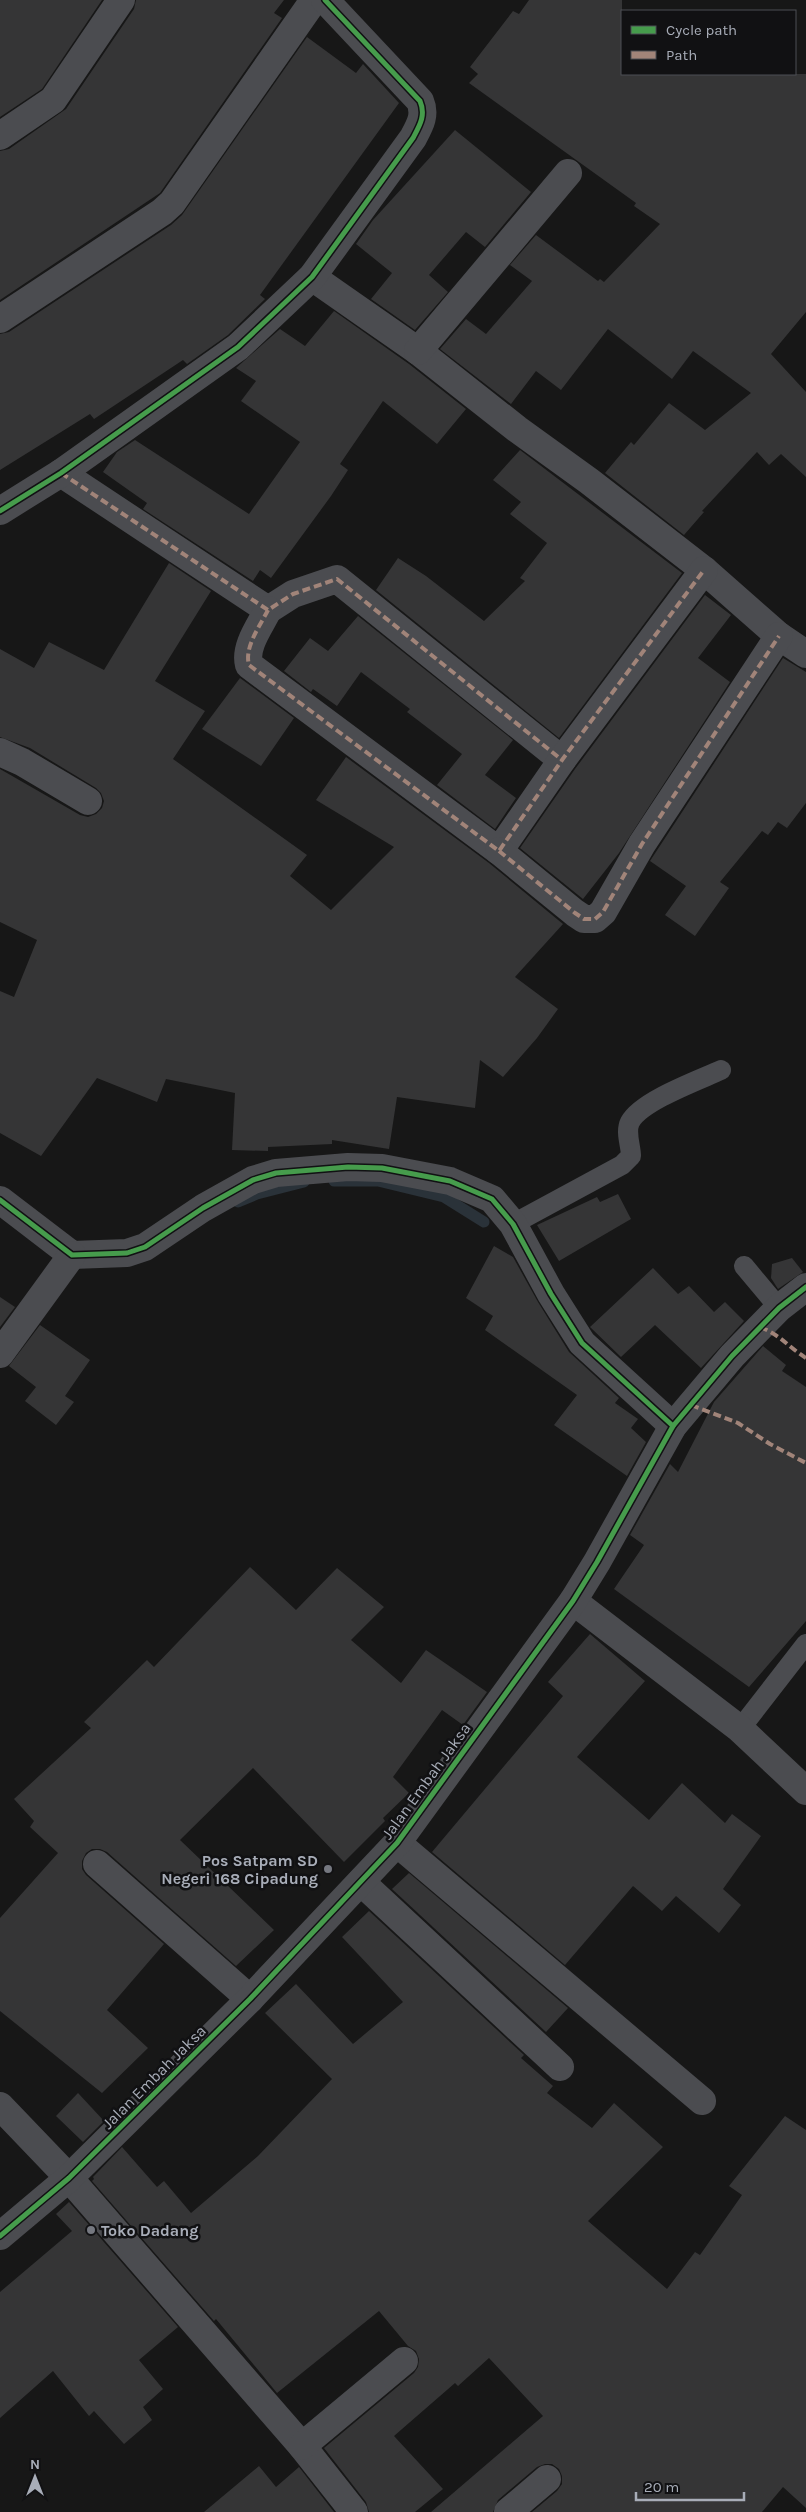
<svg xmlns="http://www.w3.org/2000/svg" width="806" height="2512" font-family="Karla,sans-serif">
<rect width="100%" height="100%" fill="#171717"/>
<g fill="none" stroke-linecap="round" stroke-linejoin="round">
<g stroke="#2a3239" stroke-width="11">
<path d="M334,1181H378L444,1197L484,1222"/>
<path d="M238,1202L257,1194L304,1182"/>
</g>
</g>
<g fill="#353536">
<path d="M0,0H102L42,89L0,117Z"/>
<path d="M136,0H284L274,13L282,18L160,193L0,300V151L9,149L66,109L134,9Z"/>
<path d="M529,0H622V74H806V312L771,354L806,392V477L781,454L769,465L757,452L702,511L704,512L684,535L605,473L631,442L634,445L669,403L705,430L751,393L693,351L672,379L608,329L561,390L536,371L511,404L440,349L466,319L486,334L532,281L510,265L536,235L598,281L600,279L604,282L660,224L634,206L636,203L469,83L478,74L470,67L513,11L519,14Z"/>
<path d="M307,37L356,73L363,64L399,103L260,295L265,299L228,335L187,364L183,360L94,419L90,414L0,470V334L9,332L171,225L182,215Z"/>
<path d="M455,130L531,192L485,247L466,232L429,275L448,292L415,330L371,299L392,273L356,244L373,220Z"/>
<path d="M334,311L409,364L466,409L437,444L383,401L340,464L348,470L331,496L271,578L260,570L253,581L143,509L147,503L103,472L117,452L135,440L249,514L300,442L241,401L256,381L236,368L280,329L305,346Z"/>
<path d="M520,450L682,573L559,738L376,590L398,558L426,576L484,621L525,581L520,578L547,543L510,514L521,502L493,480Z"/>
<path d="M169,563L211,591L155,681L205,711L173,759L307,855L290,876L331,910L394,847L316,800L346,757L489,863L563,924L515,977L558,1009L537,1038L503,1077L480,1060L475,1108L397,1097L389,1149L332,1140V1144L268,1147V1151L232,1150L235,1093L166,1079L157,1102L97,1078L41,1156L0,1133V991L14,997L37,940L0,922V769L80,815L88,817L96,814L102,808L104,801L101,793L96,788L30,748L0,737V649L34,668L49,642L104,670Z"/>
<path d="M705,595L731,615L698,658L730,682L619,853L583,899L520,848L575,769Z"/>
<path d="M358,616L513,740L485,775L516,798L495,829L437,785L462,754L407,712L410,709L361,672L337,706L313,689L311,692L284,671L310,638L328,651Z"/>
<path d="M783,658L806,672V803L787,828L778,822L768,835L762,831L720,882L729,888L695,936L665,915L686,886L650,861Z"/>
<path d="M240,678L294,718L261,766L202,729Z"/>
<path d="M618,1194L631,1219L559,1261L537,1225L597,1197L600,1202Z"/>
<path d="M494,1246L513,1257L538,1302L569,1352L619,1398L615,1403L638,1419L631,1428L646,1442L627,1476L554,1425L577,1395L485,1330L493,1316L466,1298Z"/>
<path d="M792,1258L803,1272L778,1289L771,1278L772,1264Z"/>
<path d="M653,1268L678,1294L689,1286L714,1312L725,1302L744,1321L701,1368L655,1325L621,1357L590,1327Z"/>
<path d="M0,1297L15,1307L0,1327Z"/>
<path d="M40,1325L90,1360L65,1396L74,1402L56,1425L25,1401L36,1387L9,1366Z"/>
<path d="M763,1346L786,1365L782,1371L806,1387V1621L749,1687L614,1589L644,1545L630,1535L670,1464L678,1472L714,1402Z"/>
<path d="M250,1567L296,1610L337,1568L384,1607L351,1640L401,1683L426,1650L487,1692L463,1725L442,1710L393,1777L409,1793L383,1818L385,1821L344,1862L253,1768L180,1840L274,1930L236,1966L107,1852L100,1849H92L86,1853L82,1861V1869L86,1875L164,1944L107,2010L148,2048L102,2093L0,2011V1918L58,1853L30,1827L34,1821L14,1799L91,1728L84,1722L147,1660L154,1667Z"/>
<path d="M590,1634L645,1681L577,1757L649,1820L682,1783L725,1823L732,1814L761,1836L723,1889L741,1905L719,1933L676,1896L662,1911L633,1886L565,1965L432,1852L563,1696L548,1682Z"/>
<path d="M409,1873L568,2008L546,2032L392,1889Z"/>
<path d="M369,1911L524,2055L521,2058L553,2086L547,2093L592,2128L614,2103L663,2147L588,2221L667,2289L695,2252L700,2255L742,2195L729,2186L785,2116L806,2130V2508L783,2487L762,2512H532L557,2491L562,2484V2476L559,2469L552,2464H545L537,2467L498,2500L493,2512H431L543,2416L489,2358L458,2386L455,2383L394,2436L443,2489L415,2512H369L366,2502L324,2448L414,2373L418,2367L419,2359L416,2351L408,2346L379,2311L277,2393L216,2319L214,2321L92,2181L94,2179L93,2177L122,2147L157,2187L164,2181L191,2213L258,2156L332,2079L265,2013L296,1984L353,2044L403,2002L342,1937Z"/>
<path d="M78,2093L104,2121L83,2142L56,2116Z"/>
<path d="M69,2202L178,2327L139,2360L163,2389L143,2407L152,2420L124,2444L94,2411L89,2416L53,2371L0,2418V2292L72,2231L56,2214Z"/>
<path d="M259,2466L276,2487L299,2467L334,2512H204Z"/>
</g>
<g fill="none" stroke-linecap="round" stroke-linejoin="round">
<g stroke="#4b4c50" stroke-width="20">
<path d="M513,1224L622,1165L631,1156C631,1146 625,1132 630,1122C641,1101 699,1080 721,1070"/>
<path d="M744,1266L779,1308"/>
<path d="M740,1729L806,1644"/>
</g>
<g stroke="#4b4c50" stroke-width="28">
<path d="M0,136L53,100L121,0"/>
<path d="M312,277L418,351L517,429L589,481L704,570L779,636L806,654"/>
<path d="M0,319L162,212L172,203L314,0"/>
<path d="M418,351L568,173"/>
<path d="M61,473L268,610L293,594L337,579L562,760"/>
<path d="M0,511L61,473L238,347L312,277L413,138C420,125 426,115 420,101L325,0"/>
<path d="M268,610C260,626 244,647 249,665L499,851L562,760L704,570"/>
<path d="M0,752L22,762L88,801"/>
<path d="M499,851L575,913L584,919H595L603,912L642,844L779,636"/>
<path d="M0,1200L72,1255L127,1253L145,1247L203,1208L253,1180L276,1173L348,1167L382,1168L450,1181L492,1199L513,1224L551,1294L582,1343L673,1426"/>
<path d="M0,1354L72,1255"/>
<path d="M573,1601L740,1729L806,1791"/>
<path d="M397,1843L702,2101"/>
<path d="M97,1864L250,1999"/>
<path d="M361,1882L560,2067"/>
<path d="M0,2106L69,2178L302,2446L354,2512"/>
<path d="M0,2236L69,2178L250,1999L397,1843L573,1601L597,1562L673,1426L732,1356L779,1308L806,1287"/>
<path d="M302,2446L404,2361"/>
<path d="M508,2512L547,2479"/>
</g>
<g stroke="#a18479" stroke-width="4" stroke-dasharray="8 4" stroke-linecap="butt">
<path d="M61,473L268,610L293,594L337,579L562,760"/>
<path d="M268,610C260,626 244,647 249,665L499,851L562,760L704,570"/>
<path d="M499,851L575,913L584,919H595L603,912L642,844L779,636"/>
<path d="M760,1327C782,1336 787,1346 806,1358"/>
<path d="M691,1405L738,1423L770,1444L806,1463"/>
</g>
<defs>
<g id="cycleway">
<path d="M0,511L61,473L238,347L312,277L413,138C420,125 426,115 420,101L325,0"/>
<path d="M0,1200L72,1255L127,1253L145,1247L203,1208L253,1180L276,1173L348,1167L382,1168L450,1181L492,1199L513,1224L551,1294L582,1343L673,1426"/>
<path d="M0,2236L69,2178L250,1999L397,1843L573,1601L597,1562L673,1426L732,1356L779,1308L806,1287"/>
</g>
</defs>
<use href="#cycleway" stroke="#111113" stroke-width="8"/>
<use href="#cycleway" stroke="#469c4c" stroke-width="5"/>
</g>
<g fill="#757880" stroke="#111113" stroke-width="2">
<circle cx="328" cy="1869" r="5"/>
<circle cx="91" cy="2230" r="5"/>
</g>
<g text-anchor="middle" dominant-baseline="central" stroke-width="5" stroke-linejoin="round" paint-order="stroke">
<g font-size="16" fill="#a8adb8" stroke="#111113">
<text transform="translate(426 1781) rotate(-54)">Jalan Embah Jaksa</text>
<text transform="translate(154 2077) rotate(-45)">Jalan Embah Jaksa</text>
</g>
<g font-size="16" font-weight="bold" fill="#a8adb8" stroke="#111113" text-anchor="end">
<text x="318" y="1860">Pos Satpam SD<tspan x="318" dy="18">Negeri 168 Cipadung</tspan></text>
<text x="101" y="2230" text-anchor="start">Toko Dadang</text>
</g>
</g>
<rect x="621" y="10" width="175" height="65" fill="#111113" stroke="#4d4f55"/>
<rect x="631" y="26" width="25" height="8" fill="#469c4c" stroke="#4d4f55"/>
<text x="666" y="35" font-size="15" fill="#a8adb8">Cycle path</text>
<rect x="631" y="51" width="25" height="8" fill="#a18479" stroke="#4d4f55"/>
<text x="666" y="60" font-size="15" fill="#a8adb8">Path</text>
<g transform="translate(35 2477)" stroke="#111113" stroke-width="4" paint-order="stroke">
<path d="M0-4L9 19L0 12L-9 19Z" fill="#a8adb8"/>
<text y="-8" font-size="14" font-weight="bold" text-anchor="middle" fill="#a8adb8">N</text>
</g>
<path d="M636 2492v8h108v-8" fill="none" stroke="#a8adb8" stroke-width="2.5"/>
<text x="644" y="2492" font-size="15" fill="#a8adb8" stroke="#111113" stroke-width="4" paint-order="stroke">20 m</text>
</svg>
